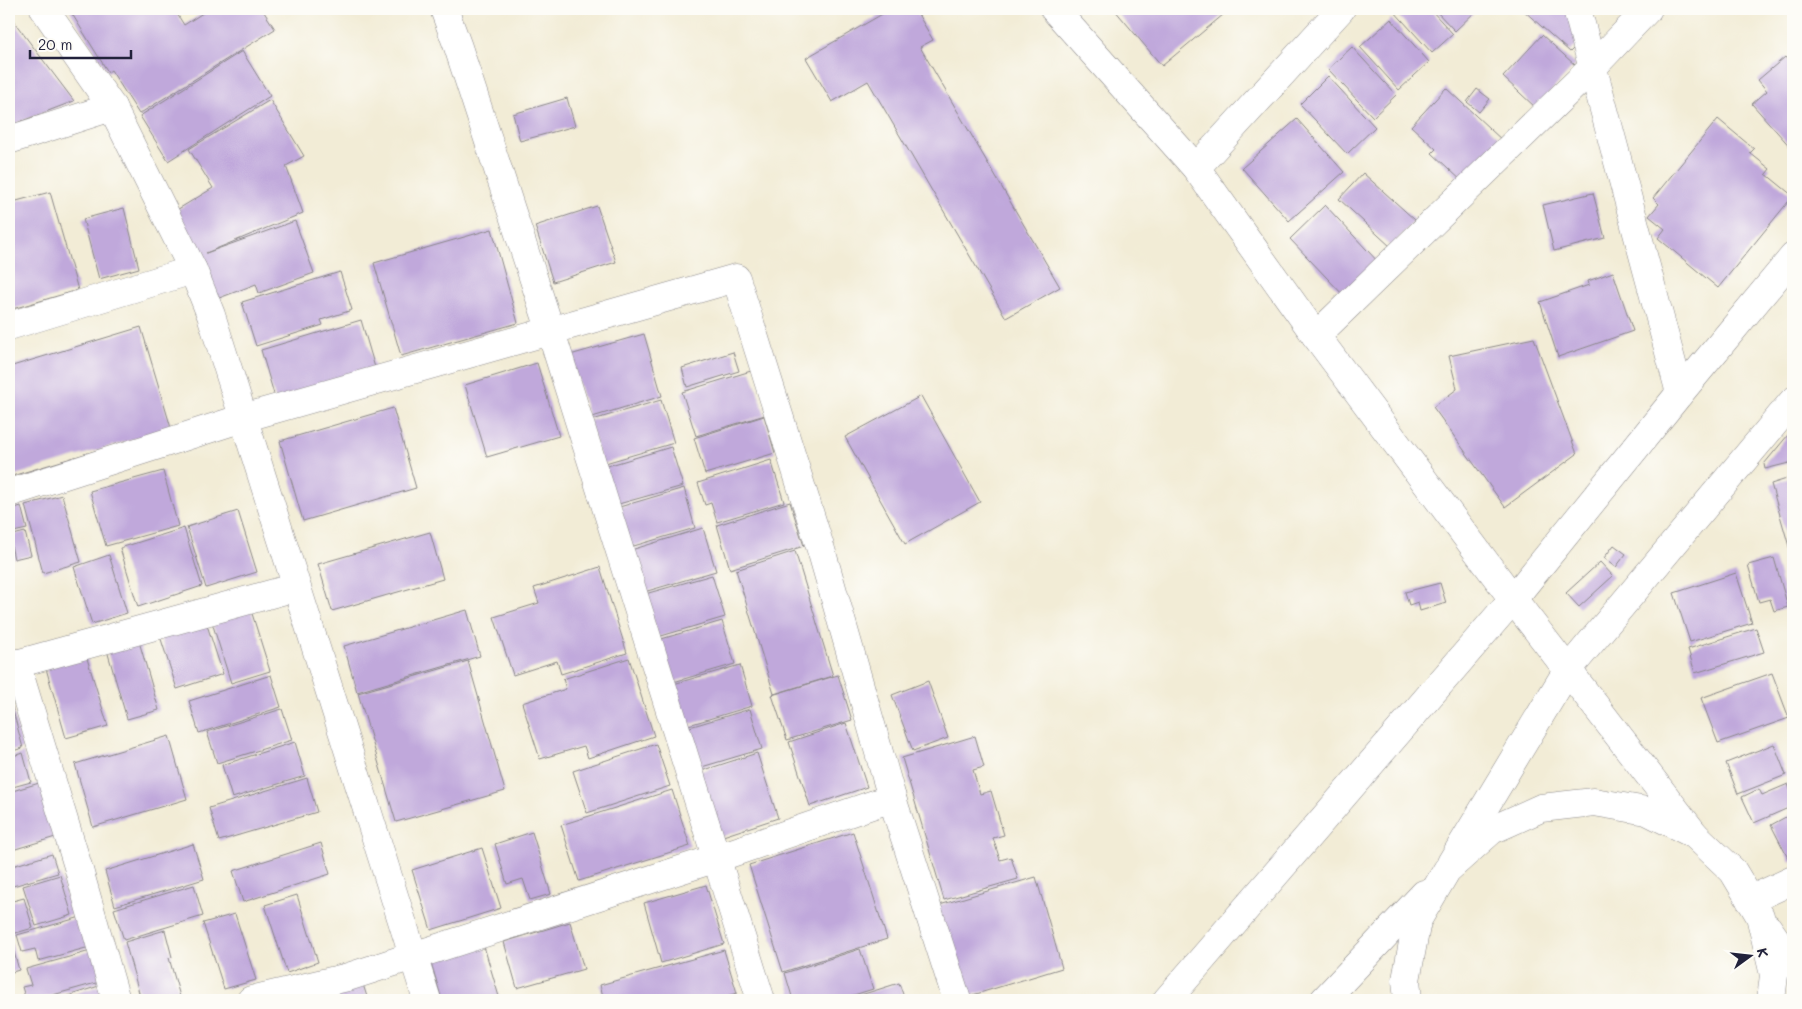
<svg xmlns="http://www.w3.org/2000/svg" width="1802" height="1009" font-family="Mali,sans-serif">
<rect width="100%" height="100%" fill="#fdfcf7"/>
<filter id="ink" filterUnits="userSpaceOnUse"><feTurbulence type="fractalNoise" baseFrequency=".02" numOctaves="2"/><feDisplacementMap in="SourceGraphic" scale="10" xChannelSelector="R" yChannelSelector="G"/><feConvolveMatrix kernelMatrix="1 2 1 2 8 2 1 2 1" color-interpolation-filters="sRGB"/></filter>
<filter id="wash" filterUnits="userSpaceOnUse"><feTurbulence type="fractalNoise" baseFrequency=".0096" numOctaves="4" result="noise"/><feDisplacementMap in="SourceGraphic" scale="20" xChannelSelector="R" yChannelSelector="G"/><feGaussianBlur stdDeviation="1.12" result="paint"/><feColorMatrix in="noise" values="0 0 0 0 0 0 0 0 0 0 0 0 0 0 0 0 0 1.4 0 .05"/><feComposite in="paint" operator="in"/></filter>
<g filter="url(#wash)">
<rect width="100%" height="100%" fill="#f2ecd6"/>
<g id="blocks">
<g fill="#c0a8db">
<path d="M69,9H174L184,25L209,9H262L275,29L139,114L111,70L108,72Z"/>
<path d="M891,9H915L933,40L920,47L1060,287L1006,318L868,81L832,102L806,58Z"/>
<path d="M1114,9H1230L1162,66Z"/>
<path d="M1392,9H1430L1453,34L1432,53Z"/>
<path d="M1434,9H1478L1455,31Z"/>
<path d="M1522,9H1568L1579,43L1570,52Z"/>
<path d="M9,15L74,101L9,126Z"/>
<path d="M1391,19L1429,62L1399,90L1360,47Z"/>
<path d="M1542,35L1575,65L1536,108L1503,77Z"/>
<path d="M1352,47L1396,95L1373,117L1328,69Z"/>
<path d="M242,51L270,96L168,161L140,116Z"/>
<path d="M1785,57L1793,66V150L1752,104L1767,91L1758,80Z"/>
<path d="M1328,76L1375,127L1347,154L1300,104Z"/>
<path d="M1446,88L1504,142L1465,184L1432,153L1436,149L1411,126Z"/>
<path d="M1477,89L1490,99L1479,112L1467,102Z"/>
<path d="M567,98L575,126L520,141L513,114Z"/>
<path d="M270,100L304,156L286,166L303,213L206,253L295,221L314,273L259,293L256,284L214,300L170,214L213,188L189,149Z"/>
<path d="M1297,119L1344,172L1289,221L1242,168Z"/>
<path d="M1718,119L1754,149L1750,153L1770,169L1766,174L1793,196L1718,288L1658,238L1665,229L1649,216L1659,204L1653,198Z"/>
<path d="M1363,173L1415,220L1391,247L1339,199Z"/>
<path d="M50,192L78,290L9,310V203Z"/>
<path d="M1593,193L1605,238L1554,251L1543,205Z"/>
<path d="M1325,205L1381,265L1346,298L1290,239Z"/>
<path d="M597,206L616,262L553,282L535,226Z"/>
<path d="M124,208L139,268L99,279L83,219Z"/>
<path d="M492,229L518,323L401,356L374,263Z"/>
<path d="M340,272L352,310L321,320L323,325L256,346L242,302Z"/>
<path d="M1613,272L1633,331L1558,357L1540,302L1589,285L1588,281Z"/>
<path d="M361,320L376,371L276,401L261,350Z"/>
<path d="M141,327L171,428L12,476L9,467V367Z"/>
<path d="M644,334L662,396L589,418L570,355Z"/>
<path d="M1534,338L1577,454L1505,507L1433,407L1457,389L1449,356Z"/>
<path d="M733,352L739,371L687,387L682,368Z"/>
<path d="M537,363L559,436L487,457L465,385Z"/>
<path d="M751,371L765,415L696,436L682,392Z"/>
<path d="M921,396L980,502L905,544L845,437Z"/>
<path d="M661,400L674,443L602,464L589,421Z"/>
<path d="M393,408L416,488L303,521L280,441Z"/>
<path d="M764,416L775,453L705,474L694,438Z"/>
<path d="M1793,429V462L1765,469L1764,464Z"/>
<path d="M671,447L683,486L615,505L604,467Z"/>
<path d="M771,460L784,502L717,522L711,503L705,505L698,483Z"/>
<path d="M163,471L178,526L106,546L90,491Z"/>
<path d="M1793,477V549L1790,550L1771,484Z"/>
<path d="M684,488L695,528L627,548L616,508Z"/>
<path d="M62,495L81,562L43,573L25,505Z"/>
<path d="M790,502L804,546L730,569L717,525Z"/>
<path d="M21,506L27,529L9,533V510Z"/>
<path d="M238,511L257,572L206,588L187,527Z"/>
<path d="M184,528L202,586L138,607L120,548Z"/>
<path d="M703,528L716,571L644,592L631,550Z"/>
<path d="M25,532L31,555L14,559L9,536Z"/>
<path d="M430,532L443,579L332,611L318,564Z"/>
<path d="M1614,545L1626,554L1616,567L1604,558Z"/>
<path d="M795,551L833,676L774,694L736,570Z"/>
<path d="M109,555L127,613L92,624L74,567Z"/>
<path d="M1774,558L1788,607L1774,611L1770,599L1759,602L1748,565Z"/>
<path d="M1600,562L1613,576L1579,607L1566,593Z"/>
<path d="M600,567L627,653L561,674L557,661L513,675L494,617L539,603L534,588Z"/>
<path d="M1736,573L1752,623L1690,642L1674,593Z"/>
<path d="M712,575L725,617L658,637L645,594Z"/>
<path d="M1440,583L1446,603L1420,611L1418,602L1409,605L1405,592Z"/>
<path d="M249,604L270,671L231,683L210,616Z"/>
<path d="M467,610L480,656L357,692L344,646Z"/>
<path d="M205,619L223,674L177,689L159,633Z"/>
<path d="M722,621L735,664L670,683L658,640Z"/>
<path d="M1756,628L1764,652L1695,673L1688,649Z"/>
<path d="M138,638L159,710L127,719L106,647Z"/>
<path d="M85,652L108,726L66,738L45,665Z"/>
<path d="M629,658L654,736L588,758L584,746L540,759L522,703L566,689L563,679Z"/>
<path d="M468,661L505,791L396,822L358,693Z"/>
<path d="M740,665L752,706L682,727L670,685Z"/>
<path d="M1772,673L1789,718L1718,743L1701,698Z"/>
<path d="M271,675L281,707L199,733L189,701Z"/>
<path d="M838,675L852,720L787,740L772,695Z"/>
<path d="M928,681L948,738L913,751L892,695Z"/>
<path d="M9,696L23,748L9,752Z"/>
<path d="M282,709L292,740L217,763L207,732Z"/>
<path d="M750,709L762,749L695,769L683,729Z"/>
<path d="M846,723L867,787L810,806L789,742Z"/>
<path d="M169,736L187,799L93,827L75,764Z"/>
<path d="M975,736L984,767L973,770L980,794L991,791L1004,835L993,838L1000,860L1011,857L1018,879L944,900L902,758Z"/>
<path d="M295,742L305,776L232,798L222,765Z"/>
<path d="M656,744L670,786L587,813L573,771Z"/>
<path d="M1774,744L1786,775L1738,794L1726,763Z"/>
<path d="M23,753L31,782L9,788V757Z"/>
<path d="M757,753L778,818L717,838L695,773Z"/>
<path d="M307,778L317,812L219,841L209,808Z"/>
<path d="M46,781L62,835L9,851V792Z"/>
<path d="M1788,784L1793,797V806L1754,823L1742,797L1759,789L1762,795Z"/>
<path d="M672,790L690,846L579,881L561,825Z"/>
<path d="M1793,813V860L1790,862L1771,825Z"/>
<path d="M532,832L551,894L530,900L523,879L507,884L495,844Z"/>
<path d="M853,832L887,939L783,972L749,865Z"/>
<path d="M321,843L330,874L243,902L233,871Z"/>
<path d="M193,844L204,879L115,906L105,871Z"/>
<path d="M482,848L501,908L431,930L412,870Z"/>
<path d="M52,854L58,873L13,886L9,867Z"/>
<path d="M60,875L72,915L36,926L23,886Z"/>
<path d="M1036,877L1062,968L963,998L936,906Z"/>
<path d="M194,885L203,916L124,940L114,909Z"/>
<path d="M706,885L724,944L661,963L644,903Z"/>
<path d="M297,895L318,962L287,973L265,905Z"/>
<path d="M24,898L33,928L9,935V902Z"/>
<path d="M235,914L256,980L224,989L203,923Z"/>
<path d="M88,915L97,945L38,961L35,949L22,952L17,935Z"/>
<path d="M570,922L584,969L517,988L504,942Z"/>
<path d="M165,930L172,957L169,958L181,1000H141L125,942Z"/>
<path d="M11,941L19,970L9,973V942Z"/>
<path d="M483,943L500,1000H442L430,959Z"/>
<path d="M860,949L873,989L838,1000H793L785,973Z"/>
<path d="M94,950L103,981L35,1000H26L22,987L31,985L26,969Z"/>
<path d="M724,950L737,993L713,1000H604L600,985Z"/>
<path d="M361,978L368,1000H328L325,989Z"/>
<path d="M899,983L905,1000H845Z"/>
<path d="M102,985L107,1000H55Z"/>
</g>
</g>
</g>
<g filter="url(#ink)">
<use href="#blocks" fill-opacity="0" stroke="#8a8788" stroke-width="1"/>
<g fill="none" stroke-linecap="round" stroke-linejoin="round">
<defs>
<g id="minor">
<path d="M44,9L112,107L193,270L211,315L427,1000"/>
<path d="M444,9L458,47L551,332L761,1000"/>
<path d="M1054,9L1196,168L1316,336L1513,599L1695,835"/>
<path d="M1577,9L1680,393"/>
<path d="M9,140L112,107"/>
<path d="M1196,168L1341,9"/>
<path d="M9,326L193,270"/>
<path d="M1316,336L1592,68L1648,9"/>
<path d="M9,493L243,418L736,278L822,553L892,798L957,1000"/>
<path d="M16,663L79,870L116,1000"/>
<path d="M9,666L296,587"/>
<path d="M1451,863L1567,671L1793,401"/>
<path d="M1750,900L1793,880"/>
<path d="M251,1000L348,977L717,858L892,798"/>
<path d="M1167,1000L1513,599L1680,393L1793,257"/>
</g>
<g id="major">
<path d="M1768,928L1793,964"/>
<path d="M1324,1000L1424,894"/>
<path d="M1408,1000L1406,980L1417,921L1447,870L1492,830L1541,808L1594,802L1647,811L1695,835L1733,871L1760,916L1774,975L1771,1000"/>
</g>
</defs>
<use href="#minor" stroke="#8a8788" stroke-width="29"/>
<use href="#major" stroke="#8a8788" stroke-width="29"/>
<use href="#minor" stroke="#fff" stroke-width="28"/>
<use href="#major" stroke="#fff" stroke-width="28"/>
</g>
</g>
<rect width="1802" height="1009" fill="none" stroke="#fdfcf7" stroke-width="30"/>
<g transform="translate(1750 956) rotate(75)" stroke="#fdfcf7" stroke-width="4" paint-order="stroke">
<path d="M0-4L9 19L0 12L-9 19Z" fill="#22223b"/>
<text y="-8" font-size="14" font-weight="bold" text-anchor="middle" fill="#22223b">K</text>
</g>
<path d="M30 50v8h101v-8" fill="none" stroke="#22223b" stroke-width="2.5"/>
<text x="38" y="50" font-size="15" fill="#22223b" stroke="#fdfcf7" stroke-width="4" paint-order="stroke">20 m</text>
</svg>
